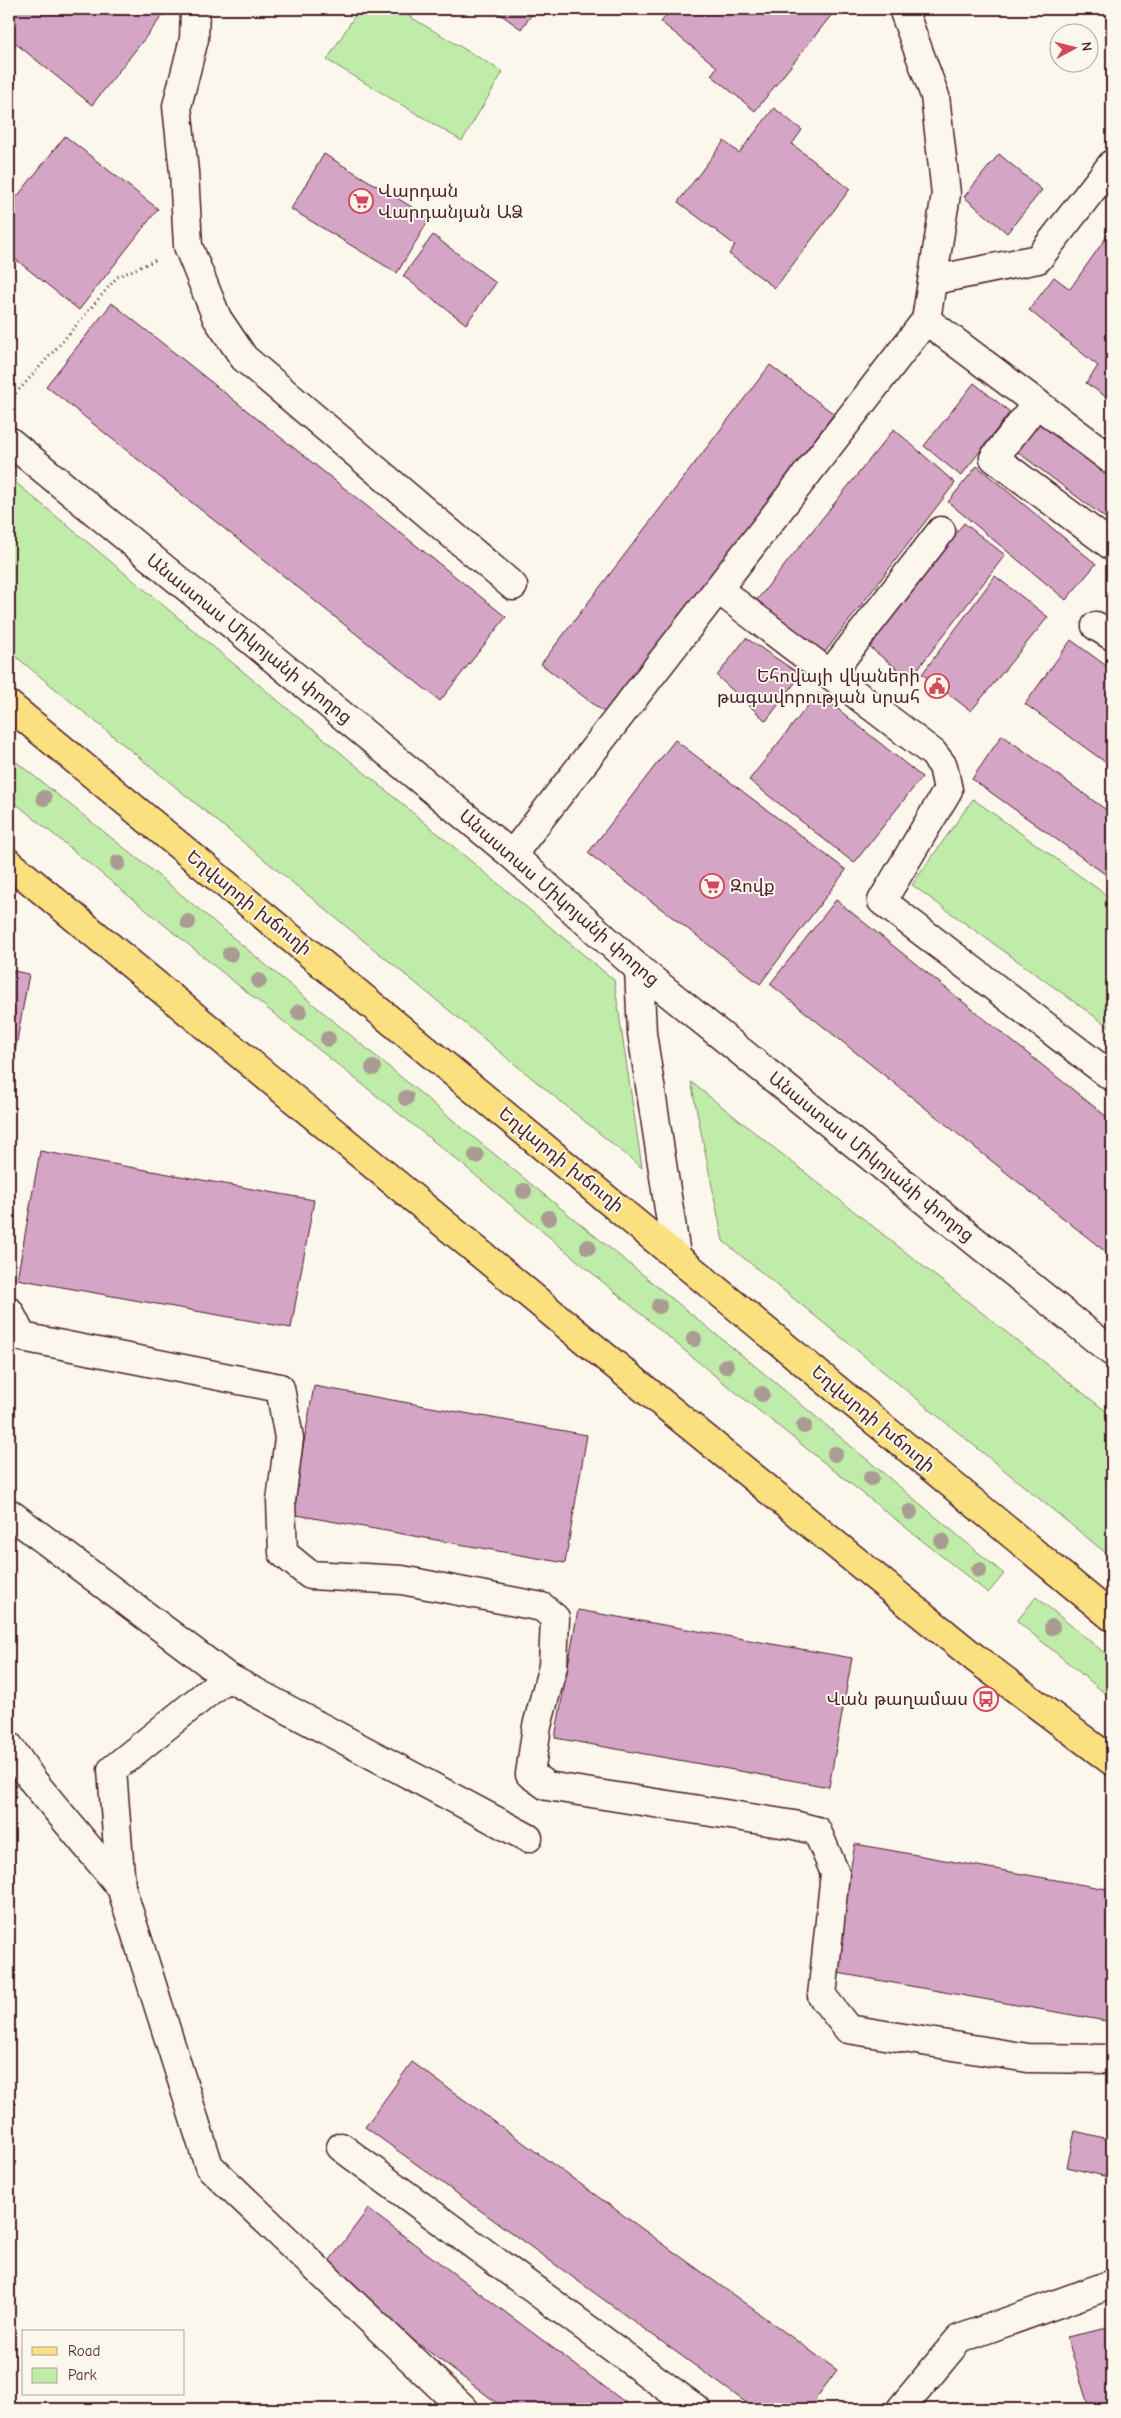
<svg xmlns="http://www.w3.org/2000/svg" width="1121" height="2418" font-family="'Comic Neue','Noto Sans Armenian',sans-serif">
<rect width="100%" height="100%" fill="#fbf7ec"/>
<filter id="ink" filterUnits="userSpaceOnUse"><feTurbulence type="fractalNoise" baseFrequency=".02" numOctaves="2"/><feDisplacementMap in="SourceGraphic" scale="10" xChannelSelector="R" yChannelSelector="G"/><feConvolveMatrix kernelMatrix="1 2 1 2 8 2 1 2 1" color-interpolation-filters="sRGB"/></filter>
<g filter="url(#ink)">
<g fill="#c0eca9" stroke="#85866a">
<path d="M359,9H397L503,72L462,141L327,60Z"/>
<path d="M9,477L614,980L642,1168L9,651Z"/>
<path d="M9,756L148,867L472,1136L760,1370L1004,1574L988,1593L709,1371L462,1164L228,977L9,798Z"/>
<path d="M973,799L1112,899V1029L912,885Z"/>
<path d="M691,1082L1112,1416V1558L723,1241Z"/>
<path d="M1036,1597L1112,1659V1699L1017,1621Z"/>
</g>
<g fill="#d5a5c5" stroke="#4a1f2b">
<path d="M16,9H168L92,105L9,38V18Z"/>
<path d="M493,9H536L521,29Z"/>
<path d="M672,9H828L833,13L755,111L711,75L717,67L661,22Z"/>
<path d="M774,108L802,130L792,144L850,189L775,288L729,254L735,245L678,202L724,141L739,153Z"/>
<path d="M65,136L158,209L79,310L9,254V207Z"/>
<path d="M324,154L430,218L397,273L291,209Z"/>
<path d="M999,154L1042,190L1007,233L964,197Z"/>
<path d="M1112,229V401L1086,383L1098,366L1029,310L1054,277L1070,289Z"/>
<path d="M433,235L496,283L466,324L403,276Z"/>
<path d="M112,303L506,617L440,701L46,386Z"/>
<path d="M770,365L834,414L605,713L541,664Z"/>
<path d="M974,383L1010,412L961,476L924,446Z"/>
<path d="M1039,419L1112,474V523L1015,450Z"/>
<path d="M894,429L955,483L825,652L756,601Z"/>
<path d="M977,466L1096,564L1066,600L948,502Z"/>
<path d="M964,523L1005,555L910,679L868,646Z"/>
<path d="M995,576L1048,617L971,711L922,674Z"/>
<path d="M1112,590V603L1106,599Z"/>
<path d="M746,638L801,675L766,721L717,676Z"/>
<path d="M1071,640L1112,670V767L1025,704Z"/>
<path d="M818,693L922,777L854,863L749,780Z"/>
<path d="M1002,735L1112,814V879L972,779Z"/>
<path d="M675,740L846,870L760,984L588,853Z"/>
<path d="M836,900L1112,1121V1257L770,984Z"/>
<path d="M9,970L29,974L9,1085Z"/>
<path d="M40,1151L314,1200L291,1328L17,1279Z"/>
<path d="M314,1386L587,1435L565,1563L291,1514Z"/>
<path d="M578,1610L852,1658L829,1787L555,1738Z"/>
<path d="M855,1844L1112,1890V1987L1106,2021L832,1972Z"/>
<path d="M412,2062L837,2370L808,2409H755L365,2127Z"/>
<path d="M1075,2131L1112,2140V2178L1067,2167Z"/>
<path d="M368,2209L634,2409H505L322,2271Z"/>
<path d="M1112,2327V2403L1089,2408L1067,2337Z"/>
</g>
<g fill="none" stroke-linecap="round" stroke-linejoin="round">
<defs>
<g id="minor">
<path d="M195,9L194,39L177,106L184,172L188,246L217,318L244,358L513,586"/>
<path d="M903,9L935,96L946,194L926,320"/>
<path d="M934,280L1038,259L1112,164"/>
<path d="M1037,403L994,458L1112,546"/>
<path d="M9,441L512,855L639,969L1112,1352"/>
<path d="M719,590L933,753L943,766L948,790L882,901L1112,1077"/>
<path d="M1096,626L1112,636"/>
<path d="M830,674L941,531"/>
<path d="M512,855L926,320L1112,460"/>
<path d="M639,969L642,1033L676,1255"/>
<path d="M9,1311L22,1337L280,1388L289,1438L281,1501L283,1553L310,1575L402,1580L542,1607L555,1618L553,1666L537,1726L530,1774L547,1786L794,1825L817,1831L835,1873L822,1996L848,2029L1028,2058L1112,2059"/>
<path d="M9,1513L227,1677L528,1838"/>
<path d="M227,1677L112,1770L121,1887L209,2166L464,2409"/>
<path d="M9,1746L33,1781L121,1887"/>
<path d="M341,2147L696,2409"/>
<path d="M901,2409L959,2339L1112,2284"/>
</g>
<g id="major">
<path d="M9,705L1112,1617"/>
<path d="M9,863L581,1337L975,1658L1112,1761"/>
</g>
</defs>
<use href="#minor" stroke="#4a1f2b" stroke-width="31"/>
<use href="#major" stroke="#4a1f2b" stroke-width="31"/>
<g stroke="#4a1f2b" stroke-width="3" stroke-dasharray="1 4" stroke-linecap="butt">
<path d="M9,401L63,341L117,277L158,259"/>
<path d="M1105,1477L1112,1483"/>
</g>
<use href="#minor" stroke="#fbf7ec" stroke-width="28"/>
<use href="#major" stroke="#fbe080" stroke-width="28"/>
</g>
<g fill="#aa9c93">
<circle cx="44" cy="798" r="8"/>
<circle cx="118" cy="863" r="8"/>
<circle cx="188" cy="922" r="8"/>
<circle cx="230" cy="954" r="8"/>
<circle cx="259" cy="981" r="8"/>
<circle cx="299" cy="1012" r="8"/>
<circle cx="328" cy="1039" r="8"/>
<circle cx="373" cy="1068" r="8"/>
<circle cx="406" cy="1098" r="8"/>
<circle cx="476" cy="1156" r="8"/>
<circle cx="524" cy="1191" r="8"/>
<circle cx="549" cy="1218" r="8"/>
<circle cx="588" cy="1247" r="8"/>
<circle cx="659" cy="1306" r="8"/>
<circle cx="694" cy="1339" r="8"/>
<circle cx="726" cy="1366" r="8"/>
<circle cx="762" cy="1394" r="8"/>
<circle cx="804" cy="1426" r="8"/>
<circle cx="835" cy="1454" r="8"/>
<circle cx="871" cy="1478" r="8"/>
<circle cx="910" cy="1512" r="8"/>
<circle cx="942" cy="1541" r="8"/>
<circle cx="979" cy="1570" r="8"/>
<circle cx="1052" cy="1627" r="8"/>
</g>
</g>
<defs>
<symbol id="supermarket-ring" viewBox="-11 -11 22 22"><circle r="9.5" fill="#fbf7ec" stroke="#d1495b" stroke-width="1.5"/><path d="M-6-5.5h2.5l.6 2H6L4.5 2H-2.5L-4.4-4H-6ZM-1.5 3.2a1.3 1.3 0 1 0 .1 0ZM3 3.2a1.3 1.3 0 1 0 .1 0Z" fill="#d1495b"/></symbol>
<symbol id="civic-ring" viewBox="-11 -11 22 22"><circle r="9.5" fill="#fbf7ec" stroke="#d1495b" stroke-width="1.5"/><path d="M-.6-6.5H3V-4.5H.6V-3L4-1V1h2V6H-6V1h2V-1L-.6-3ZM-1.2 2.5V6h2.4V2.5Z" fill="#d1495b"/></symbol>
<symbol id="bus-ring" viewBox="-11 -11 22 22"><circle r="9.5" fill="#fbf7ec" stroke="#d1495b" stroke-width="1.5"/><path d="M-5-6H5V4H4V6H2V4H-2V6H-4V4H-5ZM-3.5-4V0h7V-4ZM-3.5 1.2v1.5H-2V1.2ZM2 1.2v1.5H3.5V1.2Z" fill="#d1495b"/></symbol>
</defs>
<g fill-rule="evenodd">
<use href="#supermarket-ring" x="347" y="187" width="28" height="28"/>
<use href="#civic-ring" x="923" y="672" width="28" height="28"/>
<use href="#supermarket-ring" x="698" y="872" width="28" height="28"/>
<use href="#bus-ring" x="972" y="1685" width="28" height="28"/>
</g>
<g text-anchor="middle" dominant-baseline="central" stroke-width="4" stroke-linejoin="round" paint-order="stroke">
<g font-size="18" fill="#4a1f2b" stroke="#fbf7ec" text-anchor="start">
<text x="378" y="191">Վարդան<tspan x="378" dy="21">Վարդանյան ԱՁ</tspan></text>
<text x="920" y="676" text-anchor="end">Եհովայի վկաների<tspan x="920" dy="21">թագավորության սրահ</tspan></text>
<text x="730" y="886">Զովք</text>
<text x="968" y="1699" text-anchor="end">Վան թաղամաս</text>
</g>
<g font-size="18" fill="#4a1f2b" stroke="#fbf7ec">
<text transform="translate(249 639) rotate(39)">Անաստաս Միկոյանի փողոց</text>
<text transform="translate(559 898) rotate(41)">Անաստաս Միկոյանի փողոց</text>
<text transform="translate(249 903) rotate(39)">Եղվարդի խճուղի</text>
<text transform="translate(871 1157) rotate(39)">Անաստաս Միկոյանի փողոց</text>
<text transform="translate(561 1160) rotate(39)">Եղվարդի խճուղի</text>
<text transform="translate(873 1419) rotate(40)">Եղվարդի խճուղի</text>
</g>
</g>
<rect width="1121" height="2418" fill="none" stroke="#fbf7ec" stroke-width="30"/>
<rect x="15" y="15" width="1091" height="2388" fill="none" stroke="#4a1f2b" stroke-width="2" filter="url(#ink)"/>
<rect x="22" y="2330" width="162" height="65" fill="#fbf7ec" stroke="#b4a19f"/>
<rect x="32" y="2347" width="25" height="8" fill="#fbe080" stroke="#b4a19f"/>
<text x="68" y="2356" font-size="15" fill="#4a1f2b">Road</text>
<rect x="32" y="2368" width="25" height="15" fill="#c0eca9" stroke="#b4a19f"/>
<text x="68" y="2380" font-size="15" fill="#4a1f2b">Park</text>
<g transform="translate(1074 48) rotate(83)"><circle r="24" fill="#fbf7ec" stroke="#b4a19f"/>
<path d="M0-4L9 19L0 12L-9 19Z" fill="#d1495b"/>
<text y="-8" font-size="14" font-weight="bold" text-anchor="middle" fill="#4a1f2b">N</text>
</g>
</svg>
